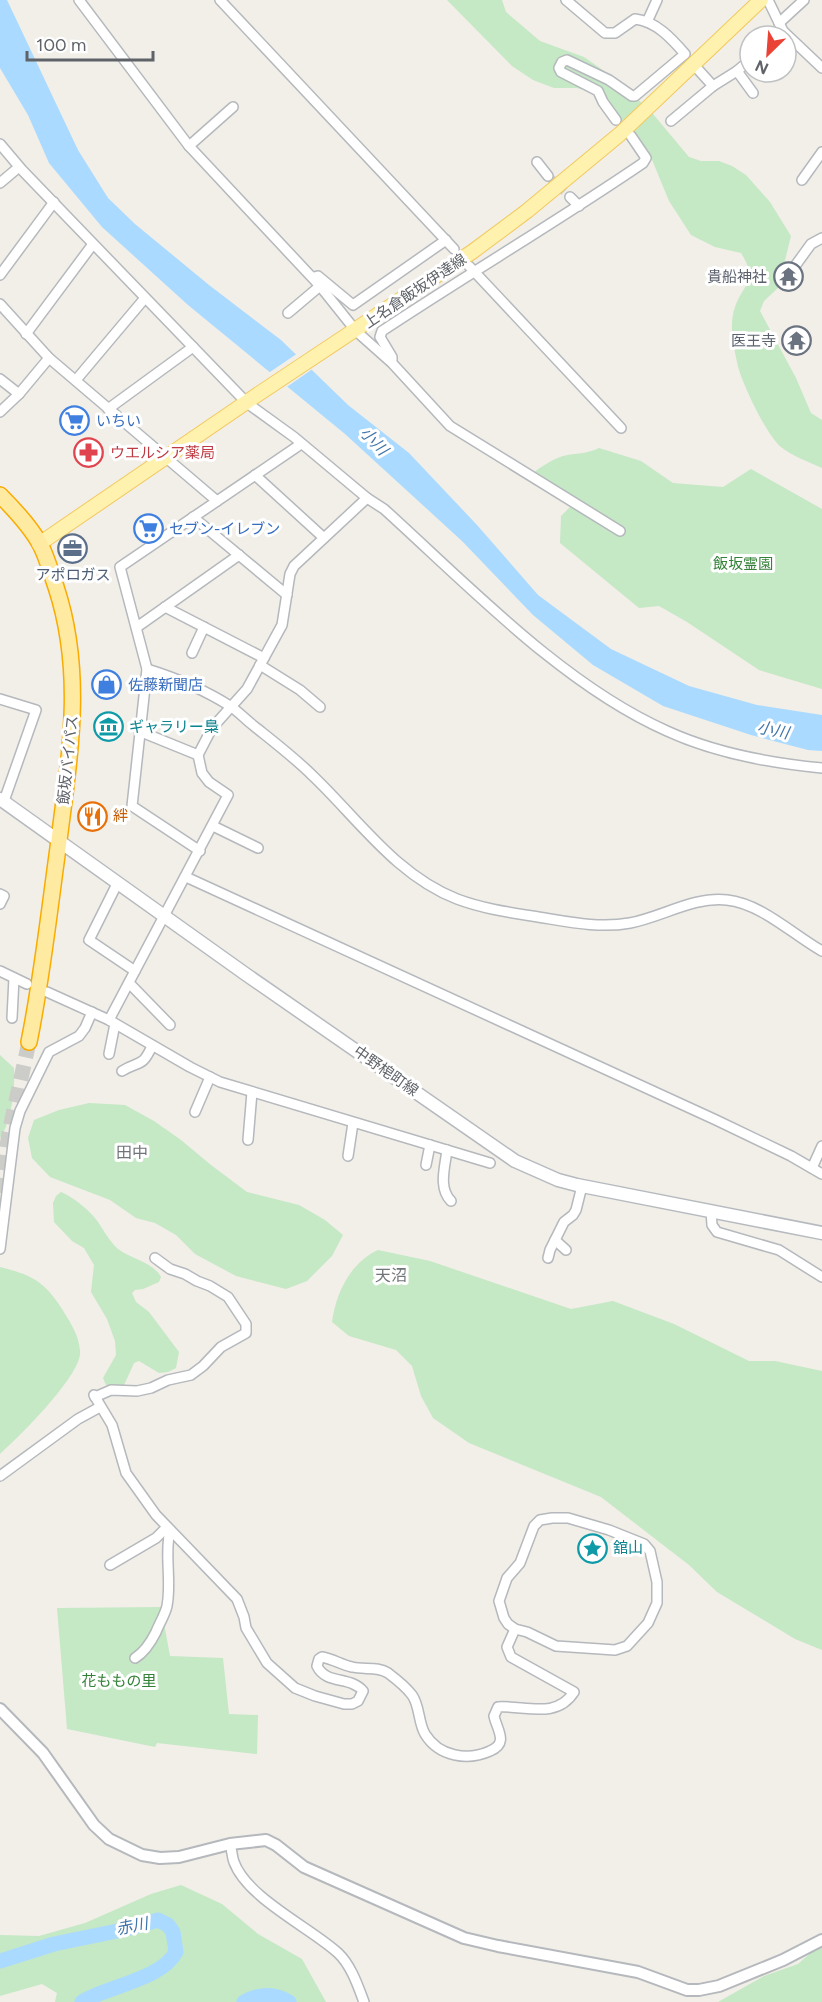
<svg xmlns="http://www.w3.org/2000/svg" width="822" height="2002" font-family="Figtree,'Noto Sans JP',sans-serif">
<rect width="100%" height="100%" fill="#f1efe8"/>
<g fill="#c5e8c5">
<path d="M447,0H502L506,12L540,41L584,57L620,82L653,114L689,157L701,161H719L732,166L746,175L770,202L791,236L778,288L764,301L760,311L796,378L811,413L822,420V468C809,462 792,456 781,447C767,436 740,380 737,362C733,344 729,324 735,307C744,282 759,282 741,253L715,247L691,235L669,201L648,150L600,95L577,88H554L533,80L512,66Z"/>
<path d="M599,448L641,461L673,483L723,487L751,469L822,509V689L759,670L687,622L659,606L639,608L560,543L561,516L571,506L526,479C536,470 550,460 563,456C576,453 587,454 599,448Z"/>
<path d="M0,1055L14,1068C15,1089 12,1120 0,1138Z"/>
<path d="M89,1103L125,1105L154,1121L181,1140L211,1165L247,1192L299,1205L325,1220L343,1235L332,1256L307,1281L286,1289L236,1276L195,1254L176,1235L155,1223L136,1218L110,1200L50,1177L32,1158L28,1138L34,1120L59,1110Z"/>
<path d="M61,1192C75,1198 90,1211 98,1222C104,1231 110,1242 118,1249C131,1259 153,1262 161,1277L159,1282L143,1289L135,1290L132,1293L136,1302L149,1312L179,1352L176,1368L168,1372L159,1373L139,1361L134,1363L124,1385H106L103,1378L116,1355L115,1341L107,1319L91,1292L94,1265L84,1248L72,1241L54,1222L53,1203L56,1196Z"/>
<path d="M378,1250L430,1261L571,1309L613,1301L674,1324L749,1361H775L822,1371V1650L795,1639L717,1592L689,1565L601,1497L469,1443L433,1418L421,1396L412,1366L396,1350L349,1336L332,1322C336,1293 350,1263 378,1250Z"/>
<path d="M0,1267C32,1275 44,1281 62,1309C70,1322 79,1335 80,1351C83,1374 18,1438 0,1454Z"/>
<path d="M161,1607L170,1656L223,1658L229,1714L258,1715L257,1754L157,1743L155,1747L67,1729L57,1608Z"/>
<path d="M181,1885L222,1904L258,1934L302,1959L326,2002H55L57,1993L42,1984L0,1996V1935L39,1936L85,1923L151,1894Z"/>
<path d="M822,1943V2002H718L764,1976L798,1964Z"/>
</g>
<path fill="#aadaff" d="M0,0H7L78,150L108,198L135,224L209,285L281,340L348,405L409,453L477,525L538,595L611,649L689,686L757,705L822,715V751L808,750L751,735L663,706L593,665L533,615L462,541L345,434L188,305L102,227L49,163L28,115L0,68Z"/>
<path fill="#f1efe8" d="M298,353L314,368L284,389L267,374Z"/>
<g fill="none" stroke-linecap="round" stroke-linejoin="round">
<g stroke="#aadaff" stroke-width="15">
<path d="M0,1961L54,1944L122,1930L158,1920L168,1925L173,1932L176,1952C161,1980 107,1986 82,2002"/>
<path d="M244,2002C259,1994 273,1992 289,2002"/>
</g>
<path stroke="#ccccc8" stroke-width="9" stroke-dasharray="9 4.5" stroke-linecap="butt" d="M548,176L570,197"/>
<path stroke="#ccccc8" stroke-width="15" stroke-dasharray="15 8" stroke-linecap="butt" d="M0,1193L9,1133L29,1042"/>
<defs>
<g id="minor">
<path d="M79,0L189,146L320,286L356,331L392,363L450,426L620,531"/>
<path d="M220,0L454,249"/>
<path d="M566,0L605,33H615L635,19C656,21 672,39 685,54L635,96H632L609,80L567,60L562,62L559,68L561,72L598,91L603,102L616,120"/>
<path d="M768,0L783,31L822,68"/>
<path d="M647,22L657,0"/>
<path d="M779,23L804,0"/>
<path d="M694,65L713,86"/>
<path d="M737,71L753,93"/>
<path d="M671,121L713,86L737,71L750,60"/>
<path d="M0,144L22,170L247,403L294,437L367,498L384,509C468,585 563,685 667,731C715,753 769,763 822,768"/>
<path d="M189,146L233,107"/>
<path d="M537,162L548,176"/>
<path d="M802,180L822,152"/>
<path d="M0,183L19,167"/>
<path d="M570,197L579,206"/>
<path d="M469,266L621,428"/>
<path d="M790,273L811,244L822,238"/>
<path d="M0,275L54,202"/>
<path d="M314,277L318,276L353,305L446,240"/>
<path d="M0,304L49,358L217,501"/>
<path d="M288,313L320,286"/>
<path d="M26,334L93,244"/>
<path d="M392,360V357L380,337L382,331C468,274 558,221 643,163L646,158L631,136"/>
<path d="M0,379L19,394"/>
<path d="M76,380L145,298"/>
<path d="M108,409L193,347"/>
<path d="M0,412L19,394L49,358"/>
<path d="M255,475L324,538"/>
<path d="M193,517L287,595"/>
<path d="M165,607L264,658"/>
<path d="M137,627L239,555"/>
<path d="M192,653L204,627"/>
<path d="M260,665L300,690L320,707"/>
<path d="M147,669C176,678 205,690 230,706C239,712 246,720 254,726C274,742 295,758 313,776C358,819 397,876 457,899C481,908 506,912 532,916C565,921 597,929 630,923C662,917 694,896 727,900C762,904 792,934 822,951"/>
<path d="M0,699L36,710L4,801"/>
<path d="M139,731L198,755"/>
<path d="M213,826L258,848"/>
<path d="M200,851L132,806L147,669L120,567L301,444"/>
<path d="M186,877L716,1120L791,1156L822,1174"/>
<path d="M118,882L89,940L135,971"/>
<path d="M0,894L4,896L0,904"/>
<path d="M0,971L27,984"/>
<path d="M129,983L170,1025"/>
<path d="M47,992L109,1020L190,1067L220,1082L490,1163"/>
<path d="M12,1018L14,978"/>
<path d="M109,1020L228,795L209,782L202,773L198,755L212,728L247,689L282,625L290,574L294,566L367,498"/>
<path d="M109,1054L115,1024"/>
<path d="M122,1071C140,1060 142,1068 152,1046"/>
<path d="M195,1112L210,1077"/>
<path d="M248,1140L252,1092"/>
<path d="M447,1150C445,1167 438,1188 451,1201"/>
<path d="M348,1156L353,1123"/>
<path d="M426,1165L430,1145"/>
<path d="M812,1168L822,1146"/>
<path d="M711,1211L712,1225L717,1232L779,1250L822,1277"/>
<path d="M555,1240L566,1250"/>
<path d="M0,1249L15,1128L20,1111L49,1052L79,1036L85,1028L92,1012"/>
<path d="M548,1258L550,1250L564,1222L573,1215L576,1210L582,1186"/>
<path d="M94,1395L112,1425L126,1473L156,1515L237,1599L244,1617L246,1628L267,1663L295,1688L315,1696L344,1704H352L358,1701L363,1691C351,1676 326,1685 317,1666L319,1659L322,1657C333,1659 342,1665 352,1667C364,1670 378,1666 388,1673C396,1679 406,1687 412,1695C420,1706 418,1722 425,1734C439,1757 468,1761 490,1751C509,1743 497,1730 494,1716L498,1707C524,1705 556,1720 574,1692L511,1657L507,1647L515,1629"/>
<path d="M95,1397L111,1390L137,1391L151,1388L168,1380L191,1375L203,1366L221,1347L246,1333V1324L228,1297L210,1286L197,1281L185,1274L170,1269L155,1258"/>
<path d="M0,1476L78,1419L100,1407"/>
<path d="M552,1518H568L609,1530L644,1544L650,1551L657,1582V1603L648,1623L627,1646L615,1650L556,1646L527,1632L515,1629L508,1624L504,1618L499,1601L507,1578L520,1563L534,1526L540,1520Z"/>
<path d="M110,1565L156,1538L167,1527"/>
<path d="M135,1658C145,1652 151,1642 156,1632C159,1624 165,1615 167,1606C172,1580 164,1555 170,1530"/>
<path d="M230,1844C232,1850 232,1857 234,1862C247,1898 311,1928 338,1953C351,1965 358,1986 364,2002"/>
</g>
<path id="tertiary" d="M0,1709L43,1753L94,1825L109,1839L142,1855L160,1858L179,1857L230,1844L266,1840L276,1845L304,1867L464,1938L498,1946L638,1972L687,1990H699L719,1986L783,1960L822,1940"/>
<path id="secondary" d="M0,799L244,973L515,1161L558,1180L577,1185L822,1233"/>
<path id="primary" d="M39,544L254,397L472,252L527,211L620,134L761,0"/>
<path id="trunk" d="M0,495C14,509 30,526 40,544C47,557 51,573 56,587C85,675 69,759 58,848C49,913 42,978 29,1042"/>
</defs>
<use href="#minor" stroke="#b5b8bc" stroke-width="12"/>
<use href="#tertiary" stroke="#b5b8bc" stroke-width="14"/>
<use href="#secondary" stroke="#b6babf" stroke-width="15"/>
<use href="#primary" stroke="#f2c960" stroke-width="16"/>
<use href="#trunk" stroke="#f9ab00" stroke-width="18"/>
<use href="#minor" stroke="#fff" stroke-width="9"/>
<use href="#tertiary" stroke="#fff" stroke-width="10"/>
<use href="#secondary" stroke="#fff" stroke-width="12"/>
<use href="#primary" stroke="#fff2af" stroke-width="14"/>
<use href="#trunk" stroke="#feeaa1" stroke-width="15"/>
</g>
<defs>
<symbol id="temple-ring" viewBox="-11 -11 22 22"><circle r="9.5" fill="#fff" stroke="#6b7280" stroke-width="1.5"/><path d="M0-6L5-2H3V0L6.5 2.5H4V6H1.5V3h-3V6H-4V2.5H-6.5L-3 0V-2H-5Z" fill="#6b7280"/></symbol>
<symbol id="supermarket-ring" viewBox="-11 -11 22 22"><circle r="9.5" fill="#fff" stroke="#3f7fe0" stroke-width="1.5"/><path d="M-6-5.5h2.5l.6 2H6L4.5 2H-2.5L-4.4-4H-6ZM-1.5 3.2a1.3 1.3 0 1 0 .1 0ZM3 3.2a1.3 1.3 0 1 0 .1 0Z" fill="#3f7fe0"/></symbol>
<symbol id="pharmacy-ring" viewBox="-11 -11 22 22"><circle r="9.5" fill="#fff" stroke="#e0444e" stroke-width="1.5"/><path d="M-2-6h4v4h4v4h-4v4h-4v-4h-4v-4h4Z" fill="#e0444e"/></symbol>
<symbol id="office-ring" viewBox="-11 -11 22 22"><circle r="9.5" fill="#fff" stroke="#5c6f8a" stroke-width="1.5"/><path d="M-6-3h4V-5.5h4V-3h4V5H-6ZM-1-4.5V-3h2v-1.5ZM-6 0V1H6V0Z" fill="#5c6f8a"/></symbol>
<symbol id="shop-ring" viewBox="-11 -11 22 22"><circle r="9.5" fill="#fff" stroke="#3f7fe0" stroke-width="1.5"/><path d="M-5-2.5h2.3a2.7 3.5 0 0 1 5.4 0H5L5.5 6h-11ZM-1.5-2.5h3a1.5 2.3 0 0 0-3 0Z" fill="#3f7fe0"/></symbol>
<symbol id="museum-ring" viewBox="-11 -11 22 22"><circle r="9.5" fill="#fff" stroke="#0f9aa8" stroke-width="1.5"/><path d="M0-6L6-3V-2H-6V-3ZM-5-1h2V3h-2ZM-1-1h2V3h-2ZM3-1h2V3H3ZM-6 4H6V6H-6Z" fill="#0f9aa8"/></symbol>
<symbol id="restaurant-ring" viewBox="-11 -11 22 22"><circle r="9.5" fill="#fff" stroke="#e8710a" stroke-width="1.5"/><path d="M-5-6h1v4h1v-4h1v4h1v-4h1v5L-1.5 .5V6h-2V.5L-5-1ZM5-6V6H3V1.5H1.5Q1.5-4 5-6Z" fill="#e8710a"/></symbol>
<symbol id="sight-ring" viewBox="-11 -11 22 22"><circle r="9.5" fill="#fff" stroke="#0f9aa8" stroke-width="1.5"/><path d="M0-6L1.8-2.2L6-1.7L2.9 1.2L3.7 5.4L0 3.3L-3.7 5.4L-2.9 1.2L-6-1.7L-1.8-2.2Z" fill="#0f9aa8"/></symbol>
</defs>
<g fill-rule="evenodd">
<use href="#temple-ring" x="772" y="260" width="33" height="33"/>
<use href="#temple-ring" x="780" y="324" width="33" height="33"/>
<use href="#supermarket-ring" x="58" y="404" width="33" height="33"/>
<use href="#pharmacy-ring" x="72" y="436" width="33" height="33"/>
<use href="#supermarket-ring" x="132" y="512" width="33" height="33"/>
<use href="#office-ring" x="56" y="532" width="33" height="33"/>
<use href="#shop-ring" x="90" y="668" width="33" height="33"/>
<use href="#museum-ring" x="92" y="710" width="33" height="33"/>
<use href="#restaurant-ring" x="76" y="800" width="33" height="33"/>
<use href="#sight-ring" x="576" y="1532" width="33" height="33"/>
</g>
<g text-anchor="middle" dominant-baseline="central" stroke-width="6" stroke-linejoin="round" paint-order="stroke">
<g font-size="15" fill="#5b616d" stroke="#fff" text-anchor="end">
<text x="767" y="277">貴船神社</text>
<text x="776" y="341">医王寺</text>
</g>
<g font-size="15" fill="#5f6368" stroke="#fff">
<text transform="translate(415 291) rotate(-34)">上名倉飯坂伊達線</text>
<text transform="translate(68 760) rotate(-84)">飯坂バイパス</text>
<text transform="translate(386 1071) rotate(35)">中野梍町線</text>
</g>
<g font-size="15" fill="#366cbe" stroke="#fff" text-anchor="start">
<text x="96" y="421">いちい</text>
<text x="169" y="529">セブン-イレブン</text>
<text x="128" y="685">佐藤新聞店</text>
</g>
<g font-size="15" fill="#be3a42" stroke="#fff" text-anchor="start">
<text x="110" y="453">ウエルシア薬局</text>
</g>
<g font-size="15" fill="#348238" stroke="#fff">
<text x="743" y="564">飯坂霊園</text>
<text x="119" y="1681">花ももの里</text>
</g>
<g font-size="15" fill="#4e5e75" stroke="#fff">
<text x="73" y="575">アポロガス</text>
</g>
<g font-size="15" fill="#0d838f" stroke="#fff" text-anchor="start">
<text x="129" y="727">ギャラリー梟</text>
<text x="613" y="1548">舘山</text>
</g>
<g font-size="15" fill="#c56008" stroke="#fff" text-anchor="start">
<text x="113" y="816">絆</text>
</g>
<g font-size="16" font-style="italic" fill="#4174aa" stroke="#fff">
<text transform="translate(374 441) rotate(46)">小川</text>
<text transform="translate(773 730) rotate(11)">小川</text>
<text transform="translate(132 1926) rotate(-11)">赤川</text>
</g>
<g font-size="16" fill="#70757a" stroke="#fff">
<text x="132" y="1152">田中</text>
<text x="391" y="1275">天沼</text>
</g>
</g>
<g transform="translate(768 54) rotate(205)"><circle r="28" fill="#ffffff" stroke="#bfc1c3" stroke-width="1.5"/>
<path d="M0-4.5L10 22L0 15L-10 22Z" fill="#ea4335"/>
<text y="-9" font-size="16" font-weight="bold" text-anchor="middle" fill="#5f6368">N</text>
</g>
<path d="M27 51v9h126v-9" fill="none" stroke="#5f6368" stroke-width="3"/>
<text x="36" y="51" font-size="18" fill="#5f6368" stroke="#ffffff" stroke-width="4.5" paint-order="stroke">100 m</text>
</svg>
